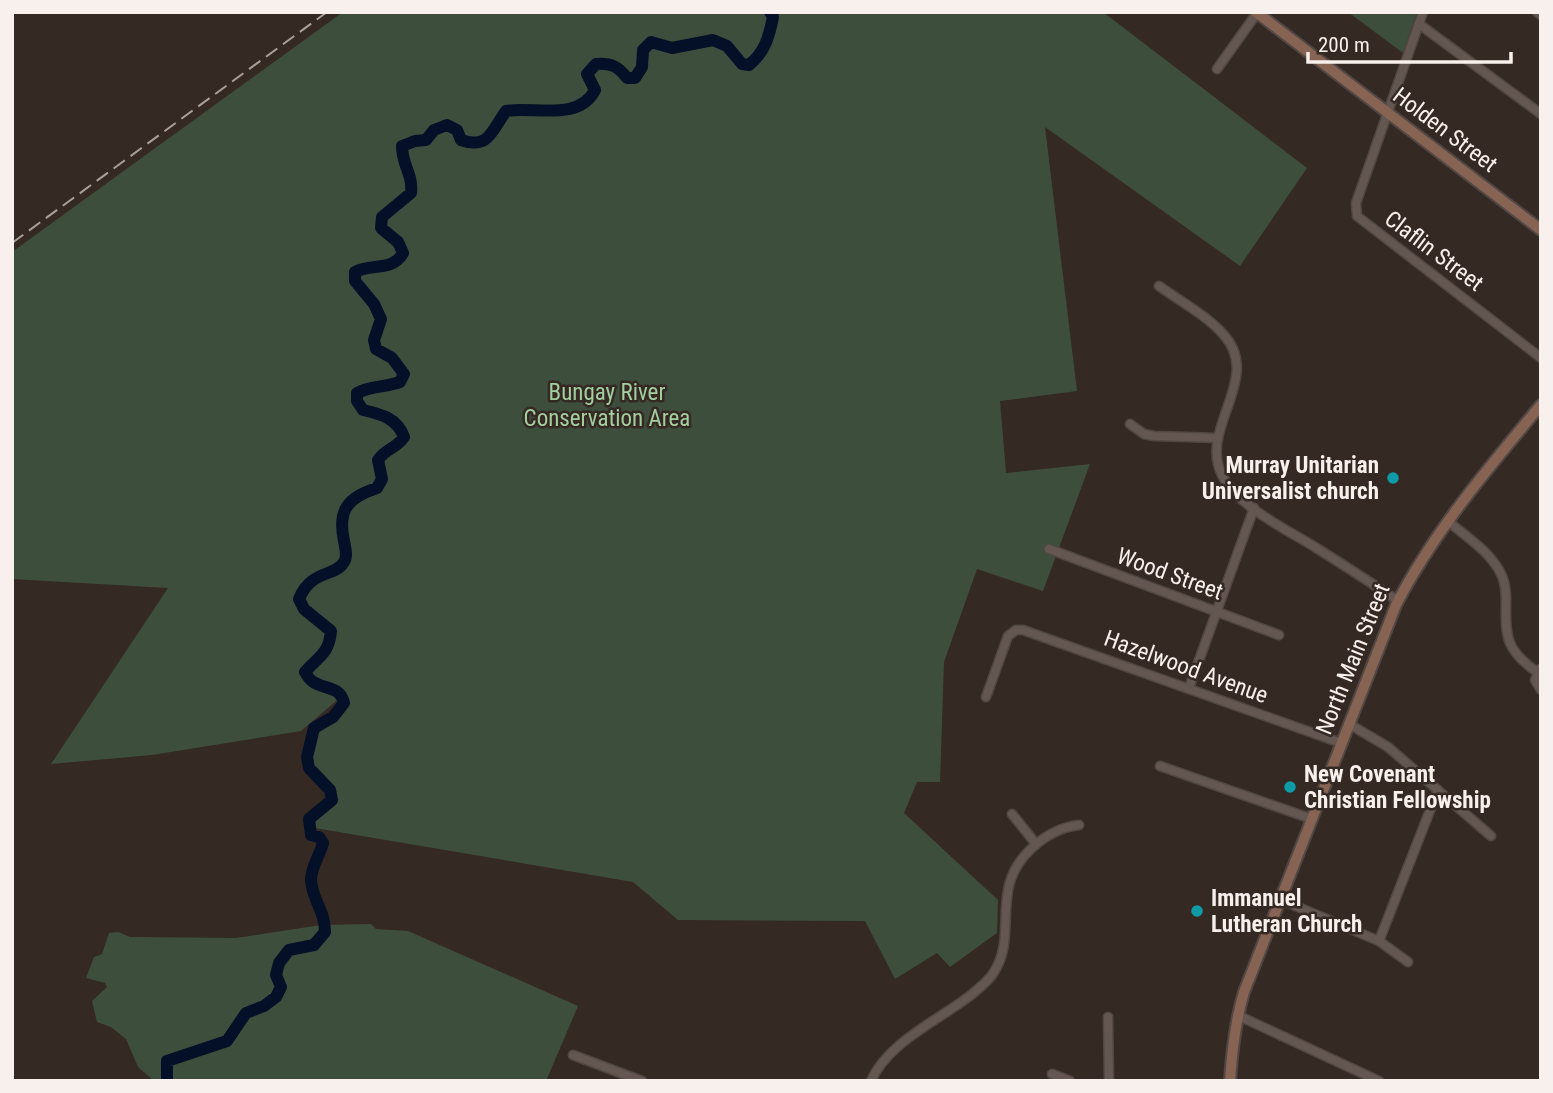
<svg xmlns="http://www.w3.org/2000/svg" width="1553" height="1093" font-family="'Roboto Condensed',sans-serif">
<rect width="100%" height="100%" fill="#352924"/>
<g fill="#3e4e3d">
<path d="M343,12H1103L1307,168L1240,266L1045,127L1077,391L1000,401L1006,473L1090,464L1043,591L977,569L944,662L940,782H917L904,813L998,900L997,933L950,967L937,953L895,979L865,921L678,920L633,882L309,827C309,813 323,810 332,800C329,785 317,781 310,769C306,761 308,756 310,748C312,742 310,737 313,732C318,721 336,718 344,703L342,696L301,731L152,755L51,764L168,588L12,579V252Z"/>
<path d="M1348,12H1417L1403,53Z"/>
<path d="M371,924L376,929L408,931L578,1006L546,1081H154L138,1067L126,1039L111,1027L97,1022L92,1001L107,987L105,983L86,978L94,957L102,954L109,933L118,932L130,937L236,938L321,925Z"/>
</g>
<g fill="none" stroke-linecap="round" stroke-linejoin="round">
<path stroke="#041027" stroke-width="12" d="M167,1081V1061L227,1041L246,1013L264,1006L276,997L281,987L276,975L279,963L289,950L314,945L325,932C325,910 312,900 311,880C311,867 320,855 323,843L319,837L311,835L309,819L332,800L330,790L309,768L307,757L314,728L333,717L344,703C340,685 323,690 312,681C309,679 307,675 305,672C319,656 329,654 331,631L304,609L299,599C311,569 336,577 344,562C348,556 345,547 344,541C337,509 349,497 377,488L382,479L378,460C386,448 396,449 404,437C397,418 381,414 363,410L357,401V393C370,386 386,387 400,382L404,374L392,358L376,349L374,340L381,319L374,304L355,281V272C371,263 393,272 403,253L398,242L381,228L382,217L411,193C413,173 402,166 402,146L415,141L426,140L434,130L447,125L457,130L461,140C489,150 492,130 506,111C533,106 579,122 595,90L587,74L596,64C611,63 618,66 627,78H635L642,67L643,50L651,42L672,48L713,40L727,46L742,64L749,65C765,52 769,37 773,17L770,12"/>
<defs>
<g id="street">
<path d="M1423,12L1356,203L1357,216L1541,358"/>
<path d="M1537,12L1541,15"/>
<path d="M1419,24L1541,114"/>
<path d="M1217,69L1257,13"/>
<path d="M1159,286C1180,301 1206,315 1223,334C1264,378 1198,428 1222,475C1236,506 1290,531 1318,549C1345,566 1372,583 1398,601"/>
<path d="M1130,424L1144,434L1154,436L1218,438"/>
<path d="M1449,522C1468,538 1492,553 1502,576C1506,585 1506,594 1506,603C1505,638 1507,651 1537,672"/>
<path d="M1049,549L1279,635"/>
<path d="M1540,669L1535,680L1541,690"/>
<path d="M1189,688L1254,508"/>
<path d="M986,697L1008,636L1016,630H1023L1341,743"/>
<path d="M1349,724L1388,747L1491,836"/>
<path d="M1160,766L1312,819"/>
<path d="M1012,814L1036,844"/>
<path d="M1279,899L1379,941L1408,962"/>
<path d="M1379,941L1438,790"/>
<path d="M1237,1015L1379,1081"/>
<path d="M1108,1017L1109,1081"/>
<path d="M573,1055L642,1081"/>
<path d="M1052,1074L1070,1081"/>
<path d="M871,1081C888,1042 939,1020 971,995C979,988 989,981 994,972C1019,933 988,888 1032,848C1046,835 1061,827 1079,825"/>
</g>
<g id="secondary">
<path d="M1256,12L1541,230"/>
<path d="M1230,1081C1232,1050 1235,1022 1244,992L1396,605C1433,533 1489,467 1541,405"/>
</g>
</defs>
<use href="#street" stroke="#514743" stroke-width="11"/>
<use href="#secondary" stroke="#514743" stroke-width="14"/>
<use href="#street" stroke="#645751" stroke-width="8"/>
<use href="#secondary" stroke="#876353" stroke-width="10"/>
<path stroke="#a9a09b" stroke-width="2" stroke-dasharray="14 7" stroke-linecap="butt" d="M12,243L327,12"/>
</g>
<g fill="#0f9aa8" stroke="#352924" stroke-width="2.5">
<circle cx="1393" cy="478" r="7"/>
<circle cx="1290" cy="787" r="7"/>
<circle cx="1197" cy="911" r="7"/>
</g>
<g text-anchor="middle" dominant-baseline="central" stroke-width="5" stroke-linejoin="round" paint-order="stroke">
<g font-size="23" fill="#f8f0ec" stroke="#352924">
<text transform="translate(1445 130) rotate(37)">Holden Street</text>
<text transform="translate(1434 251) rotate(37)">Claflin Street</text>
<text transform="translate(1170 574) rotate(20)">Wood Street</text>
<text transform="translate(1353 659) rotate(-68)">North Main Street</text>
<text transform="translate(1186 667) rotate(20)">Hazelwood Avenue</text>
</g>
<g font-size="23" fill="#a3cfa0" stroke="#352924">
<text x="607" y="392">Bungay River<tspan x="607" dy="26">Conservation Area</tspan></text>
</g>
<g font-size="23" font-weight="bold" fill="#f8f0ec" stroke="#352924" text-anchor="start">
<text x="1379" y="465" text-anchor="end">Murray Unitarian<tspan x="1379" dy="26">Universalist church</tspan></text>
<text x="1304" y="774">New Covenant<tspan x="1304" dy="26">Christian Fellowship</tspan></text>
<text x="1211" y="898">Immanuel<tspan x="1211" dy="26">Lutheran Church</tspan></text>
</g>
</g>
<rect width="1553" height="1093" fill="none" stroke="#f8f0ec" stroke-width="28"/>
<path d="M1308 52v10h203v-10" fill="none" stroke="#f8f0ec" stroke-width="3.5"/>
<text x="1318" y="52" font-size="21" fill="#f8f0ec" stroke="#352924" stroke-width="5" paint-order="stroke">200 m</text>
</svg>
